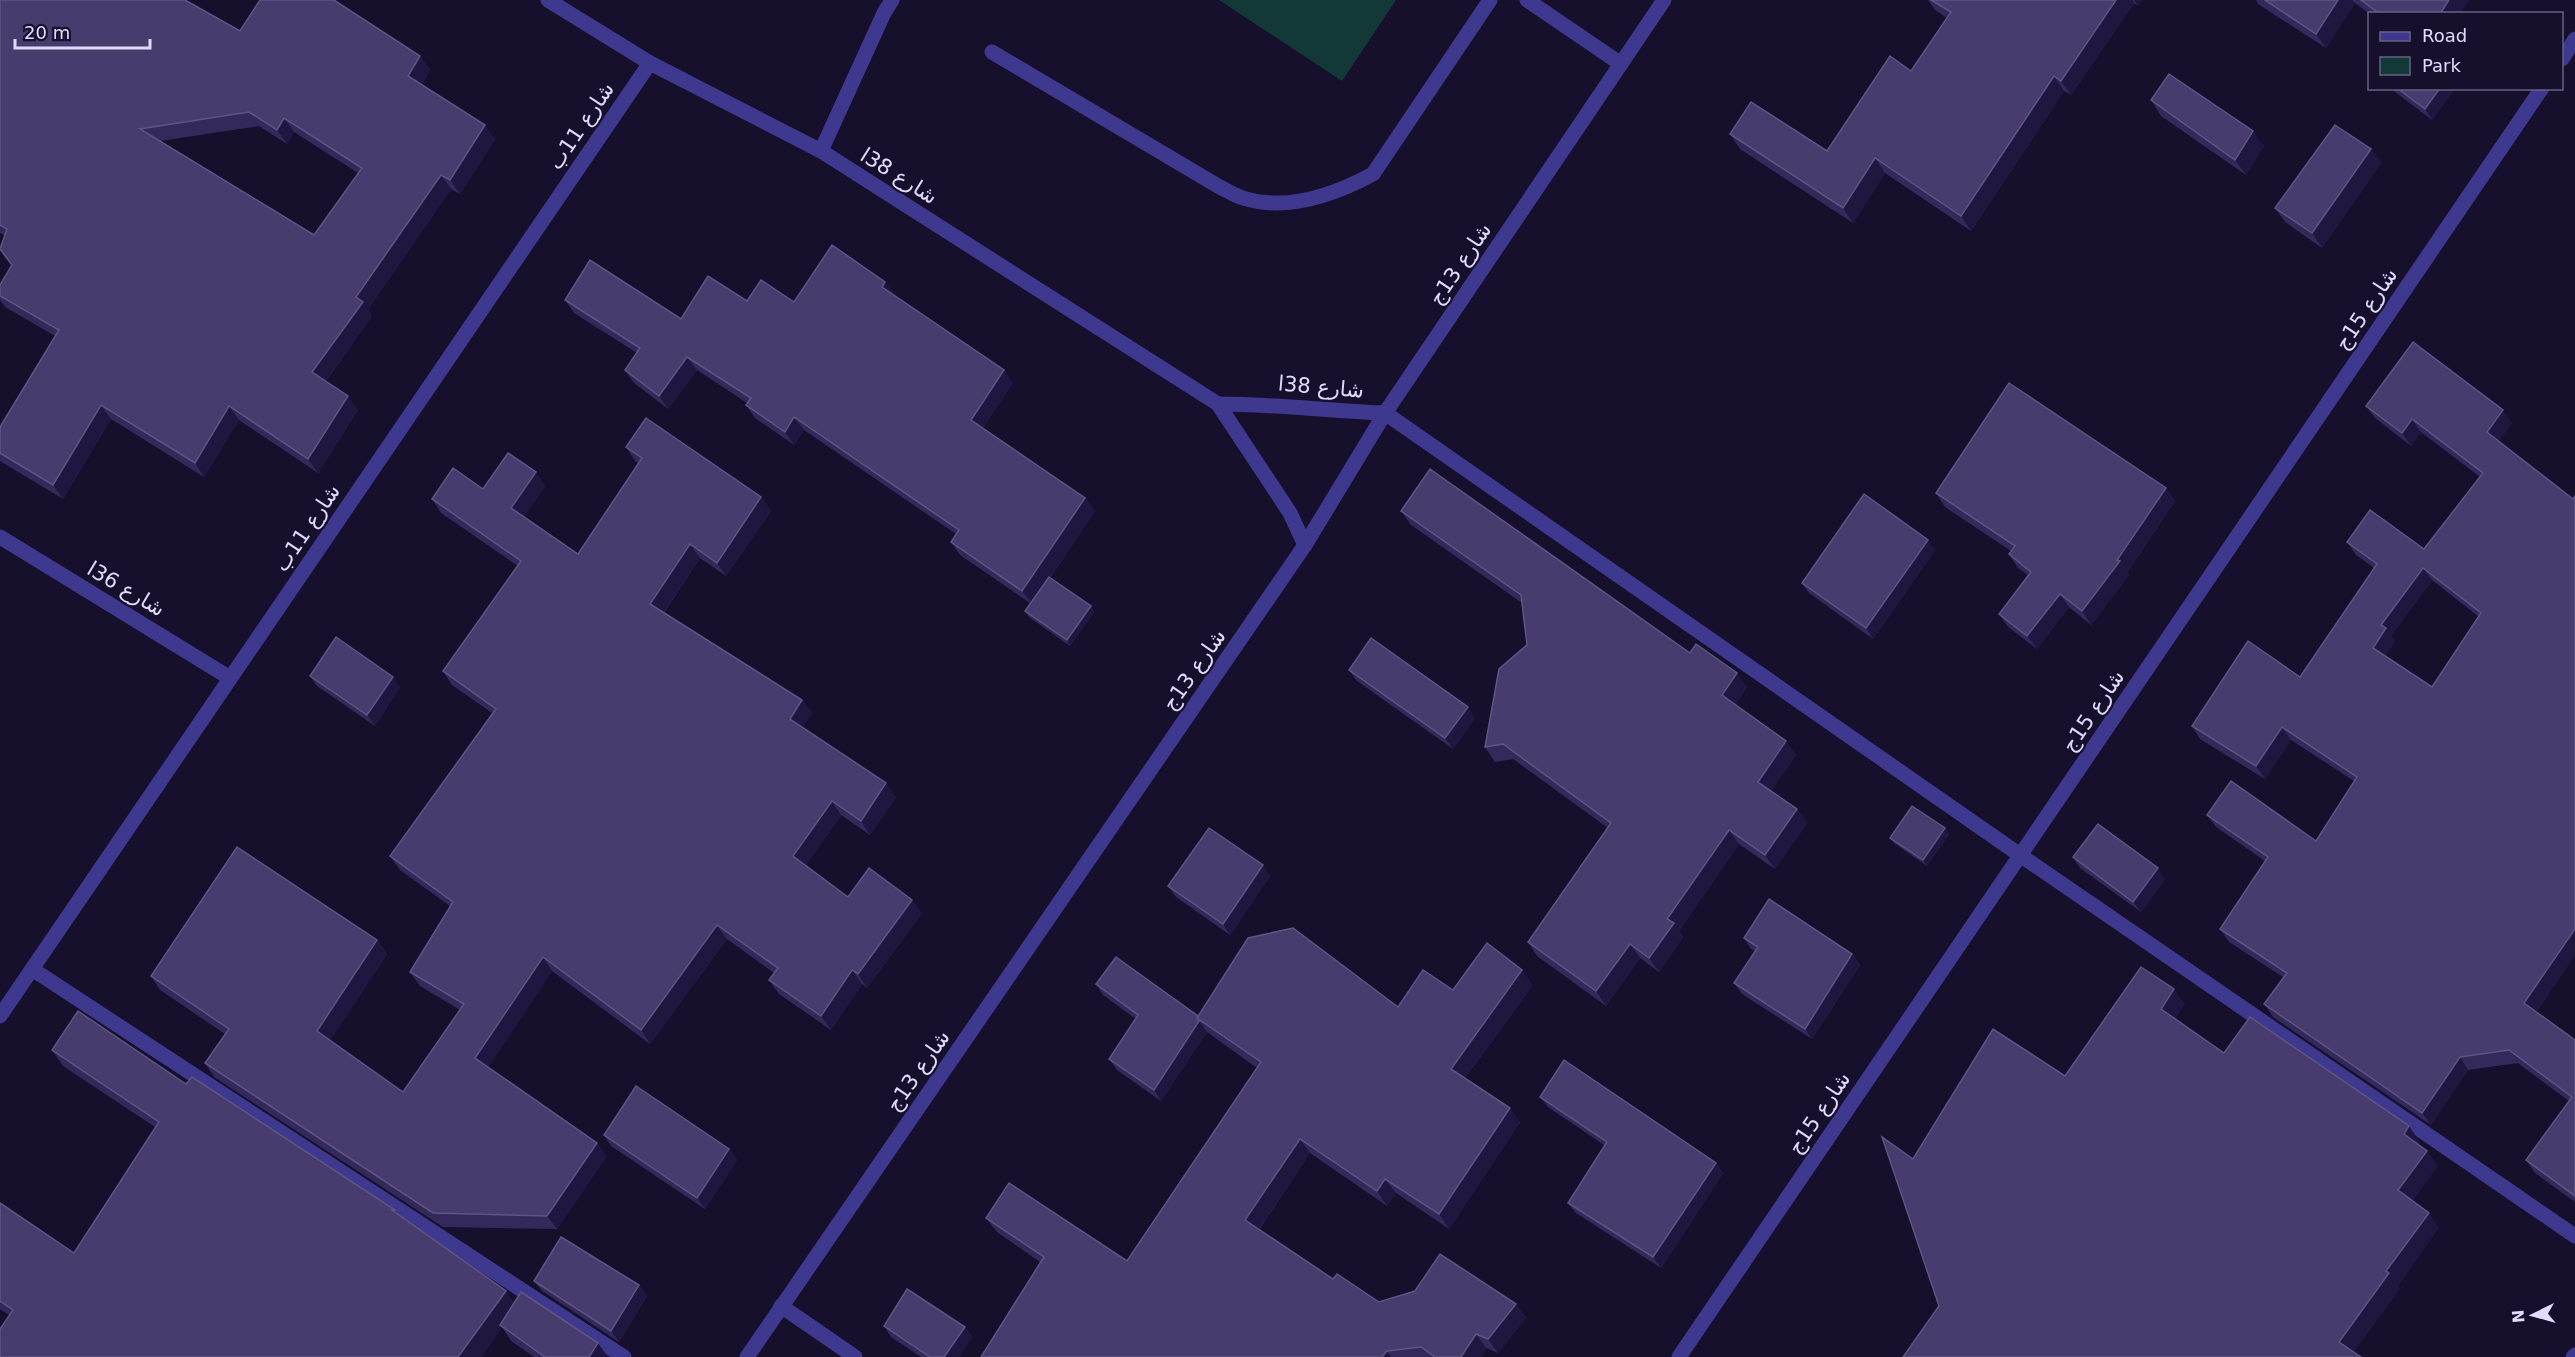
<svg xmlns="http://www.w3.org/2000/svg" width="2575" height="1357" font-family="'DejaVu Sans','Noto Sans Arabic',sans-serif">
<rect width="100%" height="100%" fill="#16102d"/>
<path fill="#123838" d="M1219,0H1396L1342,81Z"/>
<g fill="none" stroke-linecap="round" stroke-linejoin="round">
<g stroke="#3f388f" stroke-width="15">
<path d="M548,0L650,63L821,151L1218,404L1290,513L1305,545"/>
<path d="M1527,0L1621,64"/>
<path d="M992,52L1218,186C1226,190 1234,195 1243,198C1287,212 1334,195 1373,174L1490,0"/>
<path d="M2562,59L2575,39"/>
<path d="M821,151L884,13L892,0"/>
<path d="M1218,404C1274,404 1329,411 1385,413L2020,855L2575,1236"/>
<path d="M0,537L230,678"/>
<path d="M32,969L624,1357"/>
<path d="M0,1016L650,63"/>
<path d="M781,1306L855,1357"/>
<path d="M747,1357L1305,545L1385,413L1664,0"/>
<path d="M1679,1357L2542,88"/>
<path d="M2573,1357L2575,1355"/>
</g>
</g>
<g fill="#34295b" fill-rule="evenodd">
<path d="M0,0L420,56L430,70L422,84L495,139L460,194L451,189L368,309L372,316L326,381L358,410L318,473L239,420L204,477L111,419L63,499L0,461V427L55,336L5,307L0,300V285L12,265L5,236L0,233ZM259,126L287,144L294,132L358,173L314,235L160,141Z"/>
<path d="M1928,0H2142L2138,6L2134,3L2071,95L2064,91L1971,231L1885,173L1853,223L1740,149L1730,134L1827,151L1911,71L1947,18L1935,10Z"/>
<path d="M2256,0H2469L2460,14H2370L2355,3L2326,48L2258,4Z"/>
<path d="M2390,88H2455L2432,120Z"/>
<path d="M2151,100L2264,146L2246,175L2161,116Z"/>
<path d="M2371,149L2381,163L2322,248L2285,222L2275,208Z"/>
<path d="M885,282L894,296L1013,383L983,428L1085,498L1095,511L1050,578L1091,606L1094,612L1070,646L1029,617L1025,611L1030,603L960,555L951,542L956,534L804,430L794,445L755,418L746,405L747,403L697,370L668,409L634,383L625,370L637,353L574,313L565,300L681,319L747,301L794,302Z"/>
<path d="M2366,406L2512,423L2498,441L2573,499L2575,496V955L2536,1012L2575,1040V1202L2535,1173L2526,1160L2569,1101L2518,1063L2468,1070L2431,1125L2273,1017L2264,1004L2283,977L2229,942L2220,929L2265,861L2216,827L2207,815L2316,841L2354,781L2291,740L2265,779L2200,739L2192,726L2300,677L2374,568L2356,555L2347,542L2424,549L2480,477L2421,432L2411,446L2375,418ZM2432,580L2479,617L2432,687L2385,656L2395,641L2391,636Z"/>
<path d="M626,447L761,497L771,511L726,576L700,558L664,613L802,700L812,713L803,727L896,797L870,835L841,815L805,866L848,897L922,913L867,988L862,984L831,1030L779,994L769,980L774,973L727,939L650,1044L552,971L488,1067L597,1143L606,1157L557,1229L443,1227L214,1077L205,1063L225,1034L160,990L151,976L377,940L387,954L330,1040L403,1092L460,1010L420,986L410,972L450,906L400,870L390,856L492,713L452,685L443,671L518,566L441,513L432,499L483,489L545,486L524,517L578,554L639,463L635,461Z"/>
<path d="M2166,488L2175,501L2127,573L2129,575L2091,625L2069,607L2037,649L2008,627L1999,614L2029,576L2018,568L2009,554L2011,551L1945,507L1936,493Z"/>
<path d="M1401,511L1690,653L1747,687L1735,705L1796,755L1771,791L1797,809L1807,823L1775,869L1739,844L1679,931L1683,937L1659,972L1640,958L1606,1006L1537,956L1528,942L1608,828L1513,759L1495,762L1485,747L1527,645L1522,603L1411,525Z"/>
<path d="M1935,550L1873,639L1809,593L1802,583Z"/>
<path d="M1349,670L1475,718L1453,749L1357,681Z"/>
<path d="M310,676L400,687L375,726L317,686Z"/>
<path d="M1945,828L1949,834L1927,866L1894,843L1890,838Z"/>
<path d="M2073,857L2165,879L2141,912L2080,868Z"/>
<path d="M1270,876L1230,935L1176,897L1168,886Z"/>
<path d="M1744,938L1852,954L1860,965L1812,1039L1742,994L1734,983L1755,951L1751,949Z"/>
<path d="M1096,984L1198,1016L1398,1007L1453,990L1533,985L1465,1078L1520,1122L1449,1229L1396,1193L1387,1206L1310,1153L1259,1230L1333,1279L1379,1302L1516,1304L1526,1318L1498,1353L1486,1348L1481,1357H981L1040,1262L997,1232L986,1218L1127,1261L1257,1068L1207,1032L1161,1101L1117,1070L1109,1059L1136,1019L1103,995Z"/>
<path d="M52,1050L186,1084L395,1210L398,1215L506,1291L514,1303L608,1357H534L511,1341L502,1327L481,1357H0L9,1315L0,1309V1203L74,1253L155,1127L63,1066Z"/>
<path d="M1540,1097L1716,1163L1723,1173L1661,1268L1576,1213L1568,1203L1604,1145L1548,1107Z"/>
<path d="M604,1135L729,1149L737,1160L705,1209L611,1146Z"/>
<path d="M534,1281L639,1285L647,1296L619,1342L542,1291Z"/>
<path d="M884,1326L965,1327L972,1337L959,1357H921L891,1337Z"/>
</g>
<g fill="#201741">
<path d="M2116,0H2132L2134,3L2071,95L2061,81Z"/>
<path d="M2134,0H2142L2138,6Z"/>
<path d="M2338,0H2352L2355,3L2326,48L2316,34Z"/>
<path d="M2449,0H2469L2460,14H2440Z"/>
<path d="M420,56L430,70L418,90L408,76Z"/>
<path d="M2054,76L2064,91L1971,231L1961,216Z"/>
<path d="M2440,88H2455L2432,120L2425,109Z"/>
<path d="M284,118L294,132L287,144L277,130Z"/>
<path d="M485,125L495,139L460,194L450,180Z"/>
<path d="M2253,131L2264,146L2246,175L2235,160Z"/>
<path d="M2371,149L2381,163L2322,248L2312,233Z"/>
<path d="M1875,158L1885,173L1853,223L1843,208Z"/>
<path d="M441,175L451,189L368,309L372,316L322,386L312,372L356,297Z"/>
<path d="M885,282L895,295L891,301L882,287Z"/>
<path d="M687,357L697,370L668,409L659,396Z"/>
<path d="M1004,370L1013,383L980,433L971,420Z"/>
<path d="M348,396L358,410L318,473L308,459Z"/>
<path d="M101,405L111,419L63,499L53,485Z"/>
<path d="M229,406L239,420L204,477L195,463Z"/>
<path d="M2503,410L2512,423L2496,445L2487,432Z"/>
<path d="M794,417L804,430L794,445L785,432Z"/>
<path d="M2412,419L2421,432L2411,446L2402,433Z"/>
<path d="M536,472L545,486L521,522L511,508Z"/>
<path d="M2166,488L2175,501L2127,573L2129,575L2091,625L2082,611Z"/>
<path d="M761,497L771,511L726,576L717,563Z"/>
<path d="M1085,498L1095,511L1032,604L1022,591Z"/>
<path d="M1928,540L1935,550L1873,639L1866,628Z"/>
<path d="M690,544L700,558L660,618L650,604Z"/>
<path d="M2423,568L2432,580L2391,636L2395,641L2382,660L2373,648L2381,625Z"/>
<path d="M2060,594L2069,607L2037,649L2027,636Z"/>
<path d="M1091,606L1094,612L1070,646L1067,640Z"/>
<path d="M1737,673L1747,687L1732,709L1722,695Z"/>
<path d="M393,677L400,687L375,726L367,715Z"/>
<path d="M802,700L812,713L800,732L790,719Z"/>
<path d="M1468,707L1475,718L1453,749L1445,738Z"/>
<path d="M2282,727L2291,740L2265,779L2256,766Z"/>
<path d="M1786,741L1796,755L1768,796L1758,782Z"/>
<path d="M886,783L896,797L870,835L861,821Z"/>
<path d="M832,801L841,815L802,870L793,856Z"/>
<path d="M1797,809L1807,823L1775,869L1765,855Z"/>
<path d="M1945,828L1949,834L1927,866L1923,860Z"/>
<path d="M1729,830L1739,844L1679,931L1683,937L1659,972L1649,958L1667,919Z"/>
<path d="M1263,865L1270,876L1230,935L1223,924Z"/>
<path d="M2158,868L2165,879L2141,912L2133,902Z"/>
<path d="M912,900L922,913L867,988L858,974Z"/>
<path d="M717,925L727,939L650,1044L641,1030Z"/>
<path d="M2575,929V955L2533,1016L2524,1003Z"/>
<path d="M377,940L387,954L327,1045L317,1031Z"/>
<path d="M1630,944L1640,958L1606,1006L1596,991Z"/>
<path d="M1852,954L1860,965L1812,1039L1805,1029Z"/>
<path d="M543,957L552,971L485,1072L475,1058Z"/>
<path d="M852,970L862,984L831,1030L821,1016Z"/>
<path d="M1522,970L1533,985L1461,1083L1451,1069Z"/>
<path d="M2174,989L2185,1004L2172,1024L2161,1009Z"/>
<path d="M1199,1021L1207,1032L1161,1101L1154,1090Z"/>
<path d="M2460,1057L2468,1070L2431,1125L2422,1113Z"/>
<path d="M1510,1108L1520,1122L1449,1229L1439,1214Z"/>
<path d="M2409,1126L2420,1142L2415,1150L2404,1134Z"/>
<path d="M1300,1139L1310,1153L1255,1235L1245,1220Z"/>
<path d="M597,1143L606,1157L557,1229L547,1216Z"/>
<path d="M729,1149L737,1160L705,1209L697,1198Z"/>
<path d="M2427,1151L2438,1166L2409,1206L2398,1190Z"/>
<path d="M1716,1163L1723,1173L1661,1268L1653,1257Z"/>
<path d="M1385,1179L1396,1193L1387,1206L1377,1191Z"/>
<path d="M2429,1213L2439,1228L2398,1286L2400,1289L2350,1357L2339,1342L2386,1271Z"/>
<path d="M639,1285L647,1296L619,1342L611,1331Z"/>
<path d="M506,1291L517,1307L500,1325L502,1327L481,1357H458Z"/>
<path d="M1516,1304L1526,1318L1498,1353L1488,1339Z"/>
<path d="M965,1327L972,1337L959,1357H944Z"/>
<path d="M1476,1334L1486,1348L1481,1357H1461Z"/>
<path d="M598,1343L608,1357H589Z"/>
<path d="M1387,1351L1391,1357H1382Z"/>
</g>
<g fill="#473c6d" stroke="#5f5584" stroke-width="1.5" fill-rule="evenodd">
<path d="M0,0H185L240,31L260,0H334L420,56L408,76L485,125L450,180L441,175L356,297L363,302L312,372L348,396L308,459L229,406L195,463L101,405L53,485L0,453V427L59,330L0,296V285L12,265L0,249L7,229L0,225ZM249,112L277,130L284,118L362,168L314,235L140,129Z"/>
<path d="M1931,0H2116L2061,81L2054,76L1961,216L1875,158L1843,208L1730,134L1751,102L1827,151L1890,56L1911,71L1951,12Z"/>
<path d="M2265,0H2338L2316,34Z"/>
<path d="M2361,0H2449L2440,14H2380Z"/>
<path d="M2169,74L2253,131L2235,160L2151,100Z"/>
<path d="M2397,88H2440L2425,109Z"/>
<path d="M2335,125L2371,149L2312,233L2275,208Z"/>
<path d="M832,245L885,282L882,287L1004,370L971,420L1085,498L1022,591L951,542L959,530L794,417L785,432L746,405L751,398L687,357L659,396L625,370L640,348L565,300L590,260L681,319L708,276L747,301L761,280L794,302Z"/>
<path d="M2413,342L2503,410L2487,432L2573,499L2575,496V929L2524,1003L2575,1040V1196L2526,1160L2572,1097L2509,1050L2460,1057L2422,1113L2264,1004L2287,973L2220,929L2268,857L2207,815L2231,781L2316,841L2357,777L2282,727L2256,766L2192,726L2248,641L2300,677L2377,564L2347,542L2370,510L2424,549L2483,473L2412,419L2402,433L2366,406ZM2423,568L2481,613L2432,687L2373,648L2386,628L2381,625Z"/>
<path d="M2009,383L2166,488L2117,560L2120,561L2082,611L2060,594L2027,636L1999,614L2031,572L2009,554L2015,546L1936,493Z"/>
<path d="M646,418L761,497L717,563L690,544L650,604L802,700L790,719L886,783L861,821L832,801L793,856L848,897L869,868L912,900L858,974L852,970L821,1016L769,980L778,968L717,925L641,1030L543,957L475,1058L597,1143L547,1216L433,1213L205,1063L229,1029L151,976L237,847L377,940L317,1031L403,1092L464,1004L410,972L453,902L390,856L496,709L443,671L521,561L432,499L453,468L483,489L508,453L536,472L511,508L578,554L642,458L626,447Z"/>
<path d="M1430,469L1690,653L1696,644L1737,673L1722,695L1786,741L1758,782L1797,809L1765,855L1729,830L1667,919L1674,923L1649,958L1630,944L1596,991L1528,942L1611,823L1503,744L1485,747L1499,669L1527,645L1521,595L1401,511Z"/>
<path d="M1864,494L1928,540L1866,628L1802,583Z"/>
<path d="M1049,577L1091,606L1067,640L1025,611Z"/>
<path d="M336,637L393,677L367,715L310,676Z"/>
<path d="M1371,638L1468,707L1445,738L1349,670Z"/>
<path d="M1912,806L1945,828L1923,860L1890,838Z"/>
<path d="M2098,824L2158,868L2133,902L2073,857Z"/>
<path d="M1209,828L1263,865L1223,924L1168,886Z"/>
<path d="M1769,899L1852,954L1805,1029L1734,983L1758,947L1744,938Z"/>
<path d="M1293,928L1398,1007L1423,970L1453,990L1487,943L1522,970L1451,1069L1510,1108L1439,1214L1385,1179L1377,1191L1300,1139L1245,1220L1333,1279L1337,1274L1379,1302L1415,1291L1440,1254L1516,1304L1488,1339L1476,1334L1461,1357H1435L1421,1347L1387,1351L1382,1357H981L1044,1257L986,1218L1009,1183L1127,1261L1261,1062L1197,1018L1248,938Z"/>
<path d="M1116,957L1198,1016L1197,1018L1199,1021L1154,1090L1109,1059L1138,1015L1096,984Z"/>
<path d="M2141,967L2174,989L2161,1009L2224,1053L2250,1017L2409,1126L2404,1134L2427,1151L2398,1190L2429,1213L2386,1271L2389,1273L2339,1342L2361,1357H1903L1939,1306L1882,1137L1913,1159L1993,1029L2065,1076Z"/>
<path d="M78,1011L186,1084L192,1077L395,1210H392L506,1291L458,1357H0V1329L13,1310L0,1301V1203L74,1253L159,1122L52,1050Z"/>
<path d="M1564,1060L1716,1163L1653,1257L1568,1203L1607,1142L1540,1097Z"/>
<path d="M636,1086L729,1149L697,1198L604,1135Z"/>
<path d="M561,1237L639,1285L611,1331L534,1281Z"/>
<path d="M907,1289L965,1327L944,1357H930L884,1326Z"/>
<path d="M521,1292L598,1343L589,1357H545L500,1325Z"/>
</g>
<g text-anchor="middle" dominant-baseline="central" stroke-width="4.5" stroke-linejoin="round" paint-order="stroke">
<g font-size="21" fill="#e1dcff" stroke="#16102d">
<text transform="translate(581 126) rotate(-56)">شارع 11ب</text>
<text transform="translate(899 176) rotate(32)">شارع 38ا</text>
<text transform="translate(1460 264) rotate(-56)">شارع 13ج</text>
<text transform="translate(2366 309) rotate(-56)">شارع 15ج</text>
<text transform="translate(1321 387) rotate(5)">شارع 38ا</text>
<text transform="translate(307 528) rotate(-56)">شارع 11ب</text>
<text transform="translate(126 589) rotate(31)">شارع 36ا</text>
<text transform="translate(1194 670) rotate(-55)">شارع 13ج</text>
<text transform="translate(2093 711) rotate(-56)">شارع 15ج</text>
<text transform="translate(918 1071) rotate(-55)">شارع 13ج</text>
<text transform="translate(1819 1113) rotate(-56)">شارع 15ج</text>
</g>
</g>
<rect x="2368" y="12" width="195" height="78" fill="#16102d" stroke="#676281" stroke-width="1.5"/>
<rect x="2380" y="32" width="30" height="9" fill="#3f388f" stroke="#676281" stroke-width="1.5"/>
<text x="2422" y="42" font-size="18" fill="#e1dcff">Road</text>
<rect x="2380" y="57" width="30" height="18" fill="#123838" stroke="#676281" stroke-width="1.5"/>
<text x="2422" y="72" font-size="18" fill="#e1dcff">Park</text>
<g transform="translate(2533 1315) rotate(265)" stroke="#16102d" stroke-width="4.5" paint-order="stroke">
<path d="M0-4.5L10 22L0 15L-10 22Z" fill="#e1dcff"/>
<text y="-9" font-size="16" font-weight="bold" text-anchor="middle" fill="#e1dcff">N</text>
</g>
<path d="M15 39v9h135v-9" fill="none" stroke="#e1dcff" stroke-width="3"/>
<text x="24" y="39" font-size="18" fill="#e1dcff" stroke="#16102d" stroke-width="4.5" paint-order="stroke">20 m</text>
</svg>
